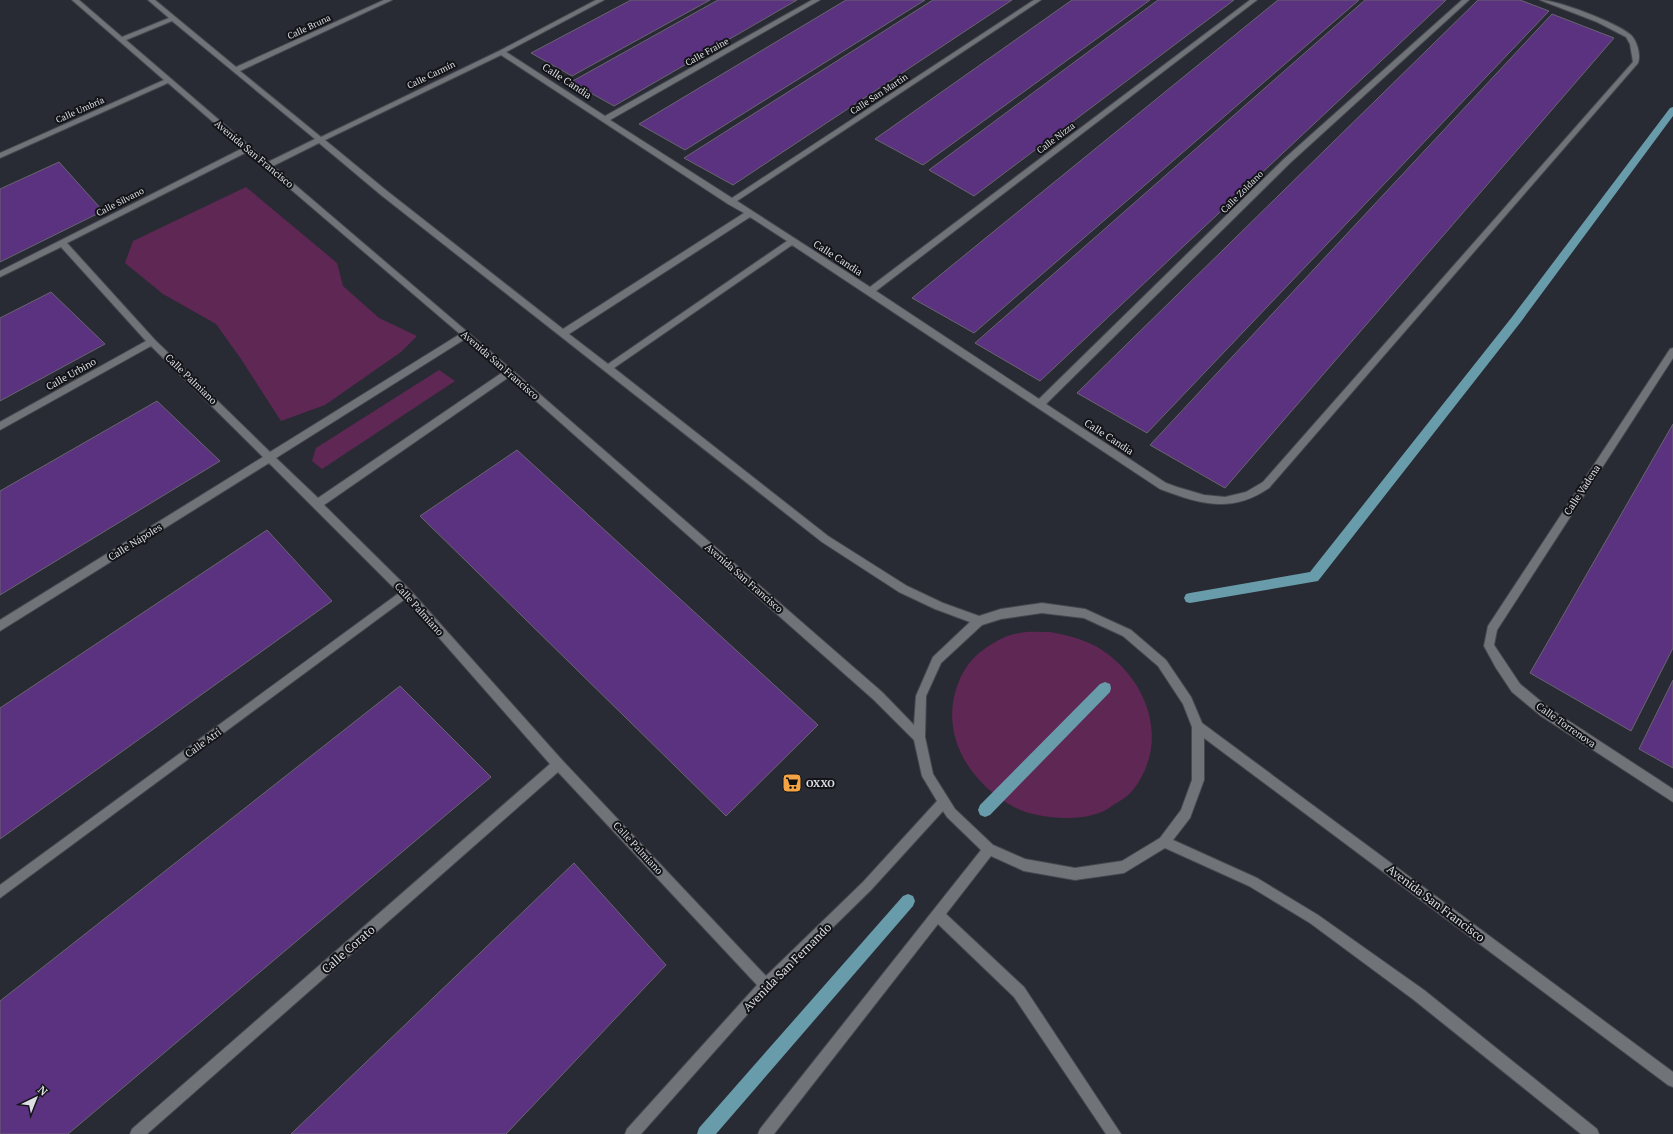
<svg xmlns="http://www.w3.org/2000/svg" width="1673" height="1134" font-family="'PT Serif',serif">
<rect width="100%" height="100%" fill="#292b34"/>
<g fill="#5f2753">
<path d="M246,187L337,263L343,286L379,318L417,336L401,352L325,405L281,421L241,359L216,324L163,294L125,263L133,241Z"/>
<path d="M439,370L455,381L322,469L312,461L316,448Z"/>
<path d="M1050,632C1071,636 1092,641 1109,655C1151,688 1168,745 1133,790C1128,797 1116,803 1109,808C1096,817 1077,818 1062,818C1047,817 1028,815 1014,807C975,786 944,744 954,697C958,680 965,665 979,653C991,644 1004,635 1019,633C1029,631 1040,632 1050,632Z"/>
</g>
<g fill="none" stroke-linecap="round" stroke-linejoin="round">
<g fill="#689caa" fill-rule="evenodd">
<path d="M1673,107V116L1520,323L1318,581L1190,603L1186,602L1184,598L1186,594L1190,593L1310,572L1512,317L1670,108Z"/>
<path d="M1105,682L1110,684L1111,688L1110,692L990,815L985,817L980,815L978,810L980,805L1100,684Z"/>
<path d="M908,894L913,896L915,901L913,906L716,1134H697L699,1128L903,896Z"/>
</g>
</g>
<g fill="#5b327f" stroke="#69656f">
<path d="M631,0H710L572,76L531,53Z"/>
<path d="M718,0H797L614,106L571,82Z"/>
<path d="M846,0H925L685,150L639,124Z"/>
<path d="M933,0H1012L733,185L684,158Z"/>
<path d="M1072,0H1150L923,165L875,139Z"/>
<path d="M1158,0H1234L974,196L929,170Z"/>
<path d="M1278,0H1359L974,333L912,298Z"/>
<path d="M1365,0H1446L1040,381L975,343Z"/>
<path d="M1478,0H1520L1549,11L1147,433L1077,393Z"/>
<path d="M1552,14L1614,38L1225,488L1150,445Z"/>
<path d="M59,162L103,211L0,262V189Z"/>
<path d="M51,292L105,344L0,401V318Z"/>
<path d="M157,401L220,461L0,595V491Z"/>
<path d="M1673,424V648L1631,731L1530,673Z"/>
<path d="M517,450L818,725L726,816L420,516Z"/>
<path d="M267,530L332,601L0,839V708Z"/>
<path d="M1673,680V768L1639,749Z"/>
<path d="M400,686L491,777L68,1134H0V1001Z"/>
<path d="M574,863L666,965L506,1134H291Z"/>
</g>
<g fill="none" stroke-linecap="round" stroke-linejoin="round">
<defs>
<g id="minor">
<path d="M72,0H79L122,37L169,18L148,0H155L236,67L384,0H392L240,71L321,137L499,51L596,0H604L506,52L605,116L812,0H820L610,120L732,198L1034,0H1041L737,201L870,287L1250,0H1257L876,291L1039,399L1284,159L1462,0H1469L1290,163L1046,404L1166,483L1177,487L1204,495L1225,497L1246,492L1263,482L1633,62L1630,44L1626,37L1597,22L1540,0C1558,0 1617,23 1631,35C1637,41 1641,55 1638,63L1269,488C1231,514 1200,504 1160,489L792,245L614,368L828,536L907,586L943,603L979,616L1001,609L1042,603L1085,609L1131,630L1166,660L1191,697L1202,723L1673,1072V1087L1668,1085L1204,738V780L1190,818L1173,840L1257,878L1318,915L1424,990L1597,1129L1599,1134H1581L1414,1000L1310,923L1249,886L1165,848L1124,873L1075,880L1024,871L991,856L946,914L1024,987L1121,1134H1106L1014,997L938,924L774,1134H758L760,1129L981,850L947,817L943,811L871,890L770,989L641,1134H625L627,1129L757,985L558,772L147,1134H130L132,1129L550,764L405,599L0,898V885L399,593L269,463L0,631V620L263,457L151,346L0,430V422L146,341L61,247L0,277V271L243,148L168,83L0,158V153L164,80ZM172,21L315,139L268,162L126,40ZM501,55L728,204L744,213L563,329L387,191L325,140ZM319,143L381,195L822,542L899,592L935,609L970,622L933,657L916,696L914,725L882,692L512,370L273,166ZM247,152L460,334L270,452L155,340L67,243ZM750,217L787,241L608,364L569,334ZM465,339L503,372L318,498L276,458ZM509,377L874,700L914,740L922,776L937,801L863,882L766,976L562,760L410,590L324,505ZM1042,613L1084,618L1123,636L1158,666L1183,704L1192,727V780L1181,810L1160,838L1122,861L1075,868L1025,859L993,845L955,809L933,774L925,737L926,696L941,663L982,625L1001,619Z"/>
<path d="M1673,348V358L1497,630L1494,645L1520,684L1549,708L1673,789V802L1541,716L1512,692L1496,668L1484,646L1488,626L1670,349Z"/>
</g>
</defs>
<use href="#minor" stroke="#464850" stroke-width="2"/>
<use href="#minor" fill="#707478" fill-rule="evenodd"/>
</g>
<defs>
<symbol id="supermarket-square" viewBox="-11 -11 22 22"><rect x="-9" y="-9" width="18" height="18" rx="4" fill="#f4a345" stroke="#131418"/><path d="M-6-5.5h2.5l.6 2H6L4.5 2H-2.5L-4.4-4H-6ZM-1.5 3.2a1.3 1.3 0 1 0 .1 0ZM3 3.2a1.3 1.3 0 1 0 .1 0Z" fill="#111"/></symbol>
</defs>
<g fill-rule="evenodd">
<use href="#supermarket-square" x="781" y="772" width="22" height="22"/>
</g>
<g text-anchor="middle" dominant-baseline="central" stroke-width="4" stroke-linejoin="round" paint-order="stroke">
<g font-size="9" fill="#dcdee4" stroke="#131418">
<text transform="translate(309 27) rotate(-25)">Calle Bruna</text>
<text transform="translate(707 52) rotate(-29)">Calle Fraine</text>
<text transform="translate(431 75) rotate(-26)">Calle Carmín</text>
<text transform="translate(879 94) rotate(-33)">Calle San Martín</text>
<text transform="translate(80 110) rotate(-24)">Calle Umbría</text>
<text transform="translate(1056 138) rotate(-37)">Calle Nizza</text>
<text transform="translate(1242 192) rotate(-45)">Calle Zoldano</text>
<text transform="translate(120 202) rotate(-27)">Calle Silvano</text>
</g>
<g font-size="10" fill="#dcdee4" stroke="#131418">
<text transform="translate(567 81) rotate(33)">Calle Candia</text>
<text transform="translate(254 154) rotate(40)">Avenida San Francisco</text>
<text transform="translate(838 258) rotate(33)">Calle Candia</text>
<text transform="translate(500 365) rotate(41)">Avenida San Francisco</text>
<text transform="translate(71 374) rotate(-29)">Calle Urbino</text>
<text transform="translate(191 379) rotate(44)">Calle Palmiano</text>
<text transform="translate(1109 437) rotate(33)">Calle Candia</text>
<text transform="translate(1582 490) rotate(-57)">Calle Vadena</text>
<text transform="translate(135 542) rotate(-32)">Calle Nápoles</text>
<text transform="translate(744 578) rotate(41)">Avenida San Francisco</text>
<text transform="translate(419 609) rotate(48)">Calle Palmiano</text>
<text transform="translate(1566 725) rotate(35)">Calle Torrenova</text>
<text transform="translate(203 743) rotate(-36)">Calle Atri</text>
<text transform="translate(638 848) rotate(47)">Calle Palmiano</text>
</g>
<g font-size="10" font-weight="bold" fill="#dcdee4" stroke="#131418" text-anchor="start">
<text x="806" y="783">OXXO</text>
</g>
<g font-size="12" fill="#dcdee4" stroke="#131418">
<text transform="translate(1436 903) rotate(37)">Avenida San Francisco</text>
<text transform="translate(348 949) rotate(-41)">Calle Corato</text>
<text transform="translate(787 967) rotate(-45)">Avenida San Fernando</text>
</g>
</g>
<g transform="translate(36 1098) rotate(43)" stroke="#131418" stroke-width="3" paint-order="stroke">
<path d="M0-3L7 15L0 10L-7 15Z" fill="#dcdee4"/>
<text y="-6" font-size="11" font-weight="bold" text-anchor="middle" fill="#dcdee4">N</text>
</g>
</svg>
